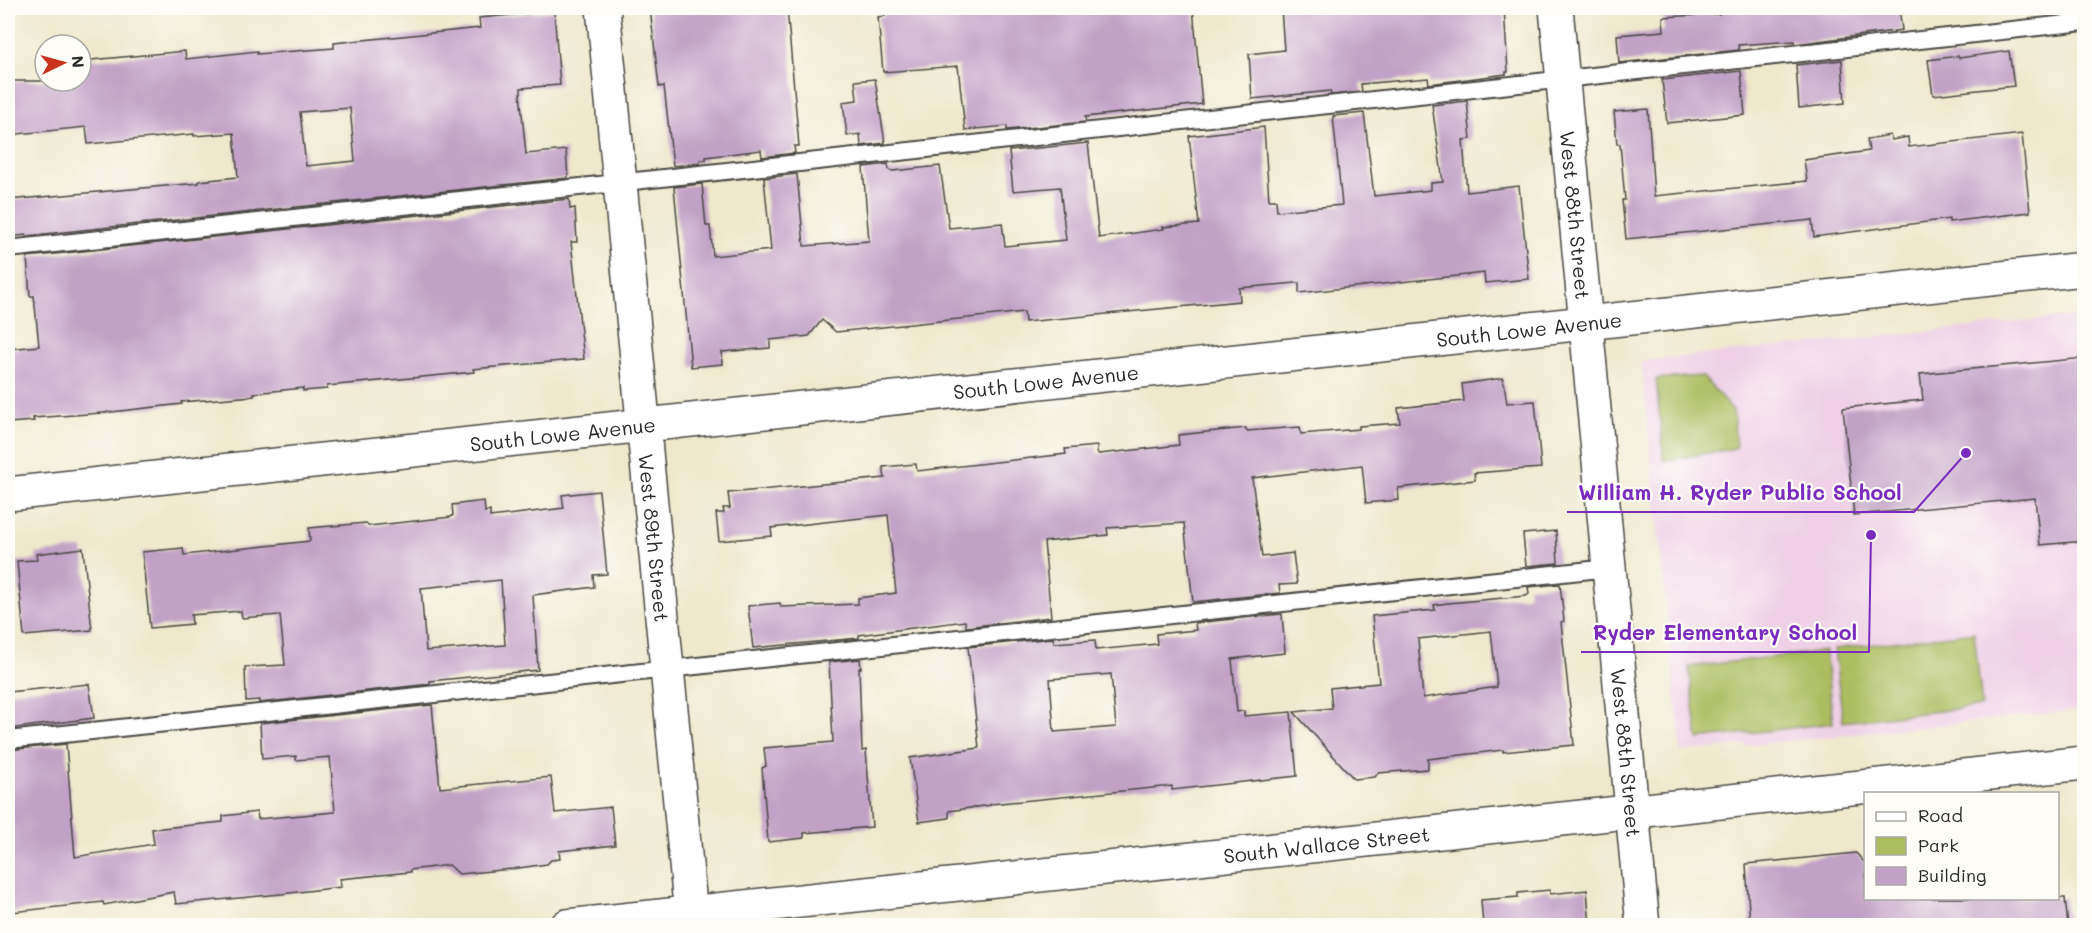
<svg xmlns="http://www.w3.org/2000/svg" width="2092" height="933" font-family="Mali,sans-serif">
<rect width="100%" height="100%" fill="#fdfcf7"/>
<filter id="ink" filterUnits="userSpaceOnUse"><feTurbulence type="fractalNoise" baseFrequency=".0167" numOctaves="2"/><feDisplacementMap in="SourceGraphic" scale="12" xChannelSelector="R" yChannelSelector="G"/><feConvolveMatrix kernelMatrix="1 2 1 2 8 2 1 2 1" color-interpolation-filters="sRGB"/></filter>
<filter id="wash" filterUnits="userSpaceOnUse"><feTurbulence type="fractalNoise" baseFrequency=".008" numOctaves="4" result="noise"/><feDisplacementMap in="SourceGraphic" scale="24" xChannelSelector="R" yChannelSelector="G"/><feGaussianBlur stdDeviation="1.35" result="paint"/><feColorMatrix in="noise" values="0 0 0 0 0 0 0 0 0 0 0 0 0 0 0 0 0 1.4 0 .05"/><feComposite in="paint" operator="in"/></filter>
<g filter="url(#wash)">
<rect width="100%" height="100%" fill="#eee8cc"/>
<path fill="#efd0e6" d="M2084,315V710L1681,752L1641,361Z"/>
<g fill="#acbd60" stroke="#6c7446" stroke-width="1.5">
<path d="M1702,376L1733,410L1736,448L1664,461L1656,379Z"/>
<path d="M1974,632L1982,706L1843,722L1834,649Z"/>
<path d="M1825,651L1833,723L1698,739L1689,667Z"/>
</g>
<g id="blocks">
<g fill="#c2a1c6" fill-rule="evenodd">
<path d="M650,8H787L799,146H794L795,153L762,157L761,150L706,157V160H700V163L673,166L664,86L659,87Z"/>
<path d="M884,8H1193L1202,104L1085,117L1086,122L1007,130V126L965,130L958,66L883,72L878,17L885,16Z"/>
<path d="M1281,8H1504L1508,72H1506V74L1429,84L1428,78L1361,84L1362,92L1331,95L1330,91L1252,99L1249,54L1284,50Z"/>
<path d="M1750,8V11L1775,8H1899L1902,30L1795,44L1794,41L1738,45L1739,50L1619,63L1617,35L1664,31L1663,17L1719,14V10Z"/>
<path d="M554,11L560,85L521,88V93H520L526,154L566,150L568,178L26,236V235L8,237V200L199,183V181L238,177L234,133L194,136V134L88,144L86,127L8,135V81H81V61L185,51L186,59L257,51V54L334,48V43L480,28L479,18ZM350,108L355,161L306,166L300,112Z"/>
<path d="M2009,51L2014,86L1933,95L1928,60L1958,56L1959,58Z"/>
<path d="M1842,60L1845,103L1799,108L1796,65Z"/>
<path d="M1741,71L1745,115L1667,123L1662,80Z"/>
<path d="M875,79L885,143L861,146L860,134L847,136L843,102L857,100L855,81Z"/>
<path d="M1467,101L1471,139L1463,140L1467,192L1519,186L1529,279L1485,283L1484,273L1299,293V283H1296L1239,288L1240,301L1025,322L1024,312L836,332L822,320L809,336L770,340V348L722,352L723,364L691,367L674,187L702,184L706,226H710L713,256L771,250L764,178L797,174L804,246L869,241L863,167L888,164L889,170L893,171L940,166L949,228L1002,223L1005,246L1066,240L1060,187L1013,191L1009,151L1088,143L1099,238L1164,229L1163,227L1199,224L1189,136L1264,127L1269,200H1276L1277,211L1342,205L1333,116L1364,113L1374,196L1431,190V183L1443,182L1432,105Z"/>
<path d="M1648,109L1654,196L1807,181L1804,160L1869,151L1867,139L1890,135L1892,140L1908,137L1909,147L2022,134L2030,212L1949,222V219L1814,237L1812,220L1626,239L1622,200H1625L1620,144H1617L1614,112Z"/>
<path d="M569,199L570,209L575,208L577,242H571L584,359L473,369L474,372L327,386V389L303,391V388L254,393V396L181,402L182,404L102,413L33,418L34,421L8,423V349L39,346L34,296H30L27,257Z"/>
<path d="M2085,358V541L2040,545L2035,498L1854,515L1843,408L1923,400L1920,374Z"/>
<path d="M1503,378L1507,403L1535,401L1541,468L1474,473L1475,480L1398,488L1399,500L1366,503L1362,465L1252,478L1262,557L1293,553L1297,584L1279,585L1280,593L1193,602L1184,523L1107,528L1108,535L1044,542L1051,617L966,627L965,621L859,635V638L753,648L748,606L780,603L781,607L858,604V598L896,593L888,515L771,528L772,536L719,541L716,513H724L723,508H730L728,493L885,478L883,467L916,464L917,471L1066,454L1065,449L1097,446V453L1099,454L1179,445L1178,435L1246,428L1247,431L1300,427L1301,434L1359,429V426L1400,423L1398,408L1464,401L1462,384Z"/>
<path d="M599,491L607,574L593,575L594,587L533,595L538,670L430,681V684L259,703V700L246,701L245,667L285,665L280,615L242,618L241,611L191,615L192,624L150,628L142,552L183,548L184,555L310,541L309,528L366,523L369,526L451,517L453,515L452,505L484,501L485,512L490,511V517L564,508L562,495ZM501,580L505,645L426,651L421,588Z"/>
<path d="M1556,531L1558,563L1526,566L1523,534Z"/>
<path d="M83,548L92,630L24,636L17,561L37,560L36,554Z"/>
<path d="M1560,584L1564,621L1561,622L1574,745L1503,752V750L1428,759V769L1378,773L1375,777L1354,779L1294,712L1332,708L1330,688L1379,683L1372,616L1435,610L1434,605L1448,603L1526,596L1529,594L1528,587ZM1491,631L1497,687L1423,698L1418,639Z"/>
<path d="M1282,614L1285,653L1232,659L1237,712L1244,711V716L1291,712L1297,776L1172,790V786L991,804V805L949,811V818L919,822L910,758L979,748L968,647L1053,638L1054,643L1095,640L1096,650L1157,644L1156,634L1196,630L1195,623ZM1111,674L1116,727L1054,732L1050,679Z"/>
<path d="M860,659L861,668H859L862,751L866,750L872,827L804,833V838L768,842L762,768L766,766L764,748L833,742L829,662Z"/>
<path d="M89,684L94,718L8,729V692Z"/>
<path d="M432,705L440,788L551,777L555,813L611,807L615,845L559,851L560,859L551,860L547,864L512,869L459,874L449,865L410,870V872L340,879L341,887L281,894L176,904L174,892L104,905L103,902L12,912L8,848V750L66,744L75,857L154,844L152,829L223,822V816L257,812L258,819L335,812L330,757L296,760V756L262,759L260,723Z"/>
<path d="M1856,853L1866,864V898H2065L2068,926H1750L1746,864Z"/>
<path d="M1550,890V894L1587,890L1590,926H1483L1481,900L1518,897V893Z"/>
</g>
</g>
</g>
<g filter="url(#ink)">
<use href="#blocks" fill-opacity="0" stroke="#484743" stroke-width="1.5"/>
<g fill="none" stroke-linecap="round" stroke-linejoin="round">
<defs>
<g id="lane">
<path d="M8,249C700,173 1393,101 2084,22"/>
<path d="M8,740L1609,568"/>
</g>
<g id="street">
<path id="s1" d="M603,8L692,926"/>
<path id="s2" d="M1556,8L1643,926"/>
<path id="s3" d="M8,494L2084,269"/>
<path id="s4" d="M567,926L2084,763"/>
</g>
</defs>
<use href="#lane" stroke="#484743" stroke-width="20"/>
<use href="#street" stroke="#484743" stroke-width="36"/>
<use href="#lane" stroke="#fff" stroke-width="16"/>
<use href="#street" stroke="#fff" stroke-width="33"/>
</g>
</g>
<g text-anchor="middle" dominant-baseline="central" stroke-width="4.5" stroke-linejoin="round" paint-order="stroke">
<g font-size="20" fill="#2b2b2b" stroke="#fdfcf7">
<text stroke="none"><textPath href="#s2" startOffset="208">West 88th Street</textPath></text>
<text stroke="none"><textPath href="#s3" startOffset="1530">South Lowe Avenue</textPath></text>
<text stroke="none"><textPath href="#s3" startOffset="1044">South Lowe Avenue</textPath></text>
<text stroke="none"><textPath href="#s3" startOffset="558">South Lowe Avenue</textPath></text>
<text stroke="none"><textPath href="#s1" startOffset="532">West 89th Street</textPath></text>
<text stroke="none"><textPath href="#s2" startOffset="748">West 88th Street</textPath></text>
<text stroke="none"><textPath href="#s4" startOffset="764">South Wallace Street</textPath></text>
</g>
</g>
<path fill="none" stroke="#7b2cbf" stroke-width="2" d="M1966 453L1914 512H1567M1871 535L1869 652H1581"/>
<g fill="#7b2cbf" stroke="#fdfcf7" stroke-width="2">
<circle cx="1966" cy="453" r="6"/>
<circle cx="1871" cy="535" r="6"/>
</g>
<g font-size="21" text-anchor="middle" font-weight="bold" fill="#7b2cbf" stroke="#fdfcf7" stroke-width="4.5" stroke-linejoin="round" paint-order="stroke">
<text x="1740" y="500">William H. Ryder Public School</text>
<text x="1725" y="640">Ryder Elementary School</text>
</g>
<rect width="2092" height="933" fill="none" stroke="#fdfcf7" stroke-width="30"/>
<rect x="1864" y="792" width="195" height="108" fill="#fdfcf7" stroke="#a9a8a5" stroke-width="1.5"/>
<rect x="1876" y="812" width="30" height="9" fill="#ffffff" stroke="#a9a8a5" stroke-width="1.5"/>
<text x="1918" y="822" font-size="18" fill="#2b2b2b">Road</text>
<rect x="1876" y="837" width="30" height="18" fill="#acbd60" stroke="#a9a8a5" stroke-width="1.5"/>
<text x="1918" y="852" font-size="18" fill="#2b2b2b">Park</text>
<rect x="1876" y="867" width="30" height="18" fill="#c2a1c6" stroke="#a9a8a5" stroke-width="1.5"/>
<text x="1918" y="882" font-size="18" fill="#2b2b2b">Building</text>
<g transform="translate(63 63) rotate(85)"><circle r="28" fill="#fdfcf7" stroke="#a9a8a5" stroke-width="1.5"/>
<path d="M0-4.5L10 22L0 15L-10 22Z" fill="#c8321e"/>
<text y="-9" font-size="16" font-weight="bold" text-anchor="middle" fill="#2b2b2b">N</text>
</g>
</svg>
